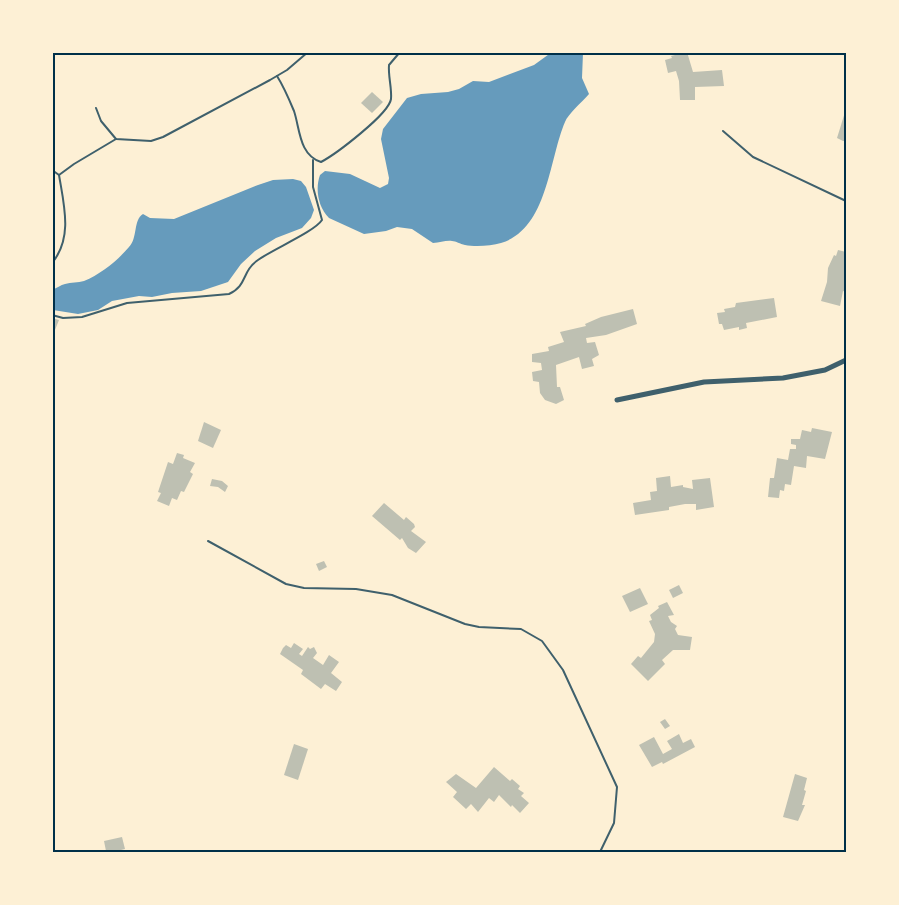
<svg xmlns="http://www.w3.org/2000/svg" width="899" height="905" font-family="Helvetica,sans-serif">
<rect width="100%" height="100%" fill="#fdf0d5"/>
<g fill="#669bbc">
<path d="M552,52L583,53L582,78L589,94C582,102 568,114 565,122C549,159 548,229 501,243C491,246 475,247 465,245C460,244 456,241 452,241C446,240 440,243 433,243L412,229L397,227L386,231L364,234L329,218C318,207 315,189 320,175L325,171L350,174L380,188L388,184L389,178L381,139L383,129L407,98L421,94L448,92L459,89L473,81L489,82L534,65Z"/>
<path d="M293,179L301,181L306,187L314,210L311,218L302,228L276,238L255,251L241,264L228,282L201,291L172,293L152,297L139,296L112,301L98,310L78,314L53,310V290C56,288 61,285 65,284C71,282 78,283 84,281C101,274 117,261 129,247C138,238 133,220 143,214L150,218L174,219L258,185L273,180Z"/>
</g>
<g fill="#bec0b2">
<path d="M674,52H687L693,72L722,70L724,86L695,87V100H680L679,81L676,71L668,73L665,60L672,58L671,56L675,55Z"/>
<path d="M372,92L383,102L372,113L361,103Z"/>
<path d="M846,109V141H843L837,138Z"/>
<path d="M838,250L846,252V292L843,291L840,306L821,301L827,282L828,268L834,255L836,256Z"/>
<path d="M774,298L777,317L746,323L747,328L739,330V327L724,330L722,324H719L717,313L725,312L724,309L735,307L736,303Z"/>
<path d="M633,309L637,324L606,335L586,338L587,343L595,342L599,355L592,359L594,366L582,369L579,357L556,365L557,387H560L564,400L556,404L545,400L540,393L539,382L533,381L532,372L542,370L541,363L532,362V354L549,351L548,347L564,342L560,332L586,326L585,324L601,317Z"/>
<path d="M52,318L59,320L55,330L52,329Z"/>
<path d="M204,422L221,430L213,448L198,441Z"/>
<path d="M812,428L832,432L825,459L807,456L806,468L794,466L791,485L785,484L784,491L780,490L779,498L768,497L770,478H774L777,458L788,460L790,449H796V445L791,444V439H800L802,430L811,432Z"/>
<path d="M177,453L184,455L183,458L195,463L190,472L193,474L184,492L181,491L177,500L172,498L169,506L157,501L161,493L158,492L168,462L173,464Z"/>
<path d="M670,476L671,487L683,485V487L693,489L692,480L710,478L714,507L696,510V504H685L669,507V510L635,515L633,503L651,500L650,492L657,491L656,478Z"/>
<path d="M212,479L222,481L228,486L225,492L218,487L210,486Z"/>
<path d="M384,503L404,520L406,517L414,524L415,527L411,531L426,542L416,553L408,548L402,538L400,540L372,516Z"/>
<path d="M324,561L327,567L319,571L316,564Z"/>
<path d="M679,585L683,593L673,598L669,590Z"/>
<path d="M640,588L648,604L630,612L622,596Z"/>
<path d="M667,602L674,615L668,616L671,622L677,626L675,629L678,635L692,637L690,650H673L662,660L665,664L648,681L631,664L638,656L641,658L654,642L655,634L649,621L652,620L650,615L659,608L658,606Z"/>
<path d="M294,643L303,649L299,654L302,656L308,647L310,649L314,647L317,653L313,658L323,665L329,655L339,662L331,673L342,682L336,691L325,684L321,689L301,674L303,670L280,654L283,648L286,645L291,648Z"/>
<path d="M665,719L670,726L665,729L660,722Z"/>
<path d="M679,734L683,743L691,739L695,747L663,764L662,762L652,767L639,745L654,737L663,754L672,749L667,741Z"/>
<path d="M294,744L308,749L298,780L284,775Z"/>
<path d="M494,767L510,781L512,779L520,786L518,789L524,793L521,796L529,803L520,813L512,805L511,807L499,795L494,802L489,798L478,812L471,804L466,809L453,797L457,792L446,782L456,774L476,788Z"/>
<path d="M795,774L807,778L804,790L806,791L802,805H805L798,821L783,817Z"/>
<path d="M122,837L125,849L113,852H98L97,851H106L104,841Z"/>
</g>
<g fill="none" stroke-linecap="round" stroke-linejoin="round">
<g stroke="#3f606c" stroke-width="2">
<path d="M277,76C284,87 289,99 294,111C300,129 299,155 321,162C336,154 389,114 391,99C392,88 388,76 389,65L400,52"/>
<path d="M96,108L101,121L116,139L151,141L163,137L270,80L287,70L308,52"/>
<path d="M723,131L753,157L846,201"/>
<path d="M52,170L59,175L74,164L116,139"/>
<path d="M52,263C73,238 64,205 59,175"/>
<path d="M52,315L63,318L82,317L127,303L229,294C248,285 241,272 258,260C273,249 314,232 322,220L313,187V160"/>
<path d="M208,541L286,584L304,588L356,589L392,595L465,624L479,627L521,629L542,641L563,670L617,787L614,823L600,852"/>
</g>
<path stroke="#3f606c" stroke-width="5" d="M617,400L704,382L783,378L825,370L846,360"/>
</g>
<rect width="899" height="905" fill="none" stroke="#fdf0d5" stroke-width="108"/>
<rect x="54" y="54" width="791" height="797" fill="none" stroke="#003049" stroke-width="2"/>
</svg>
